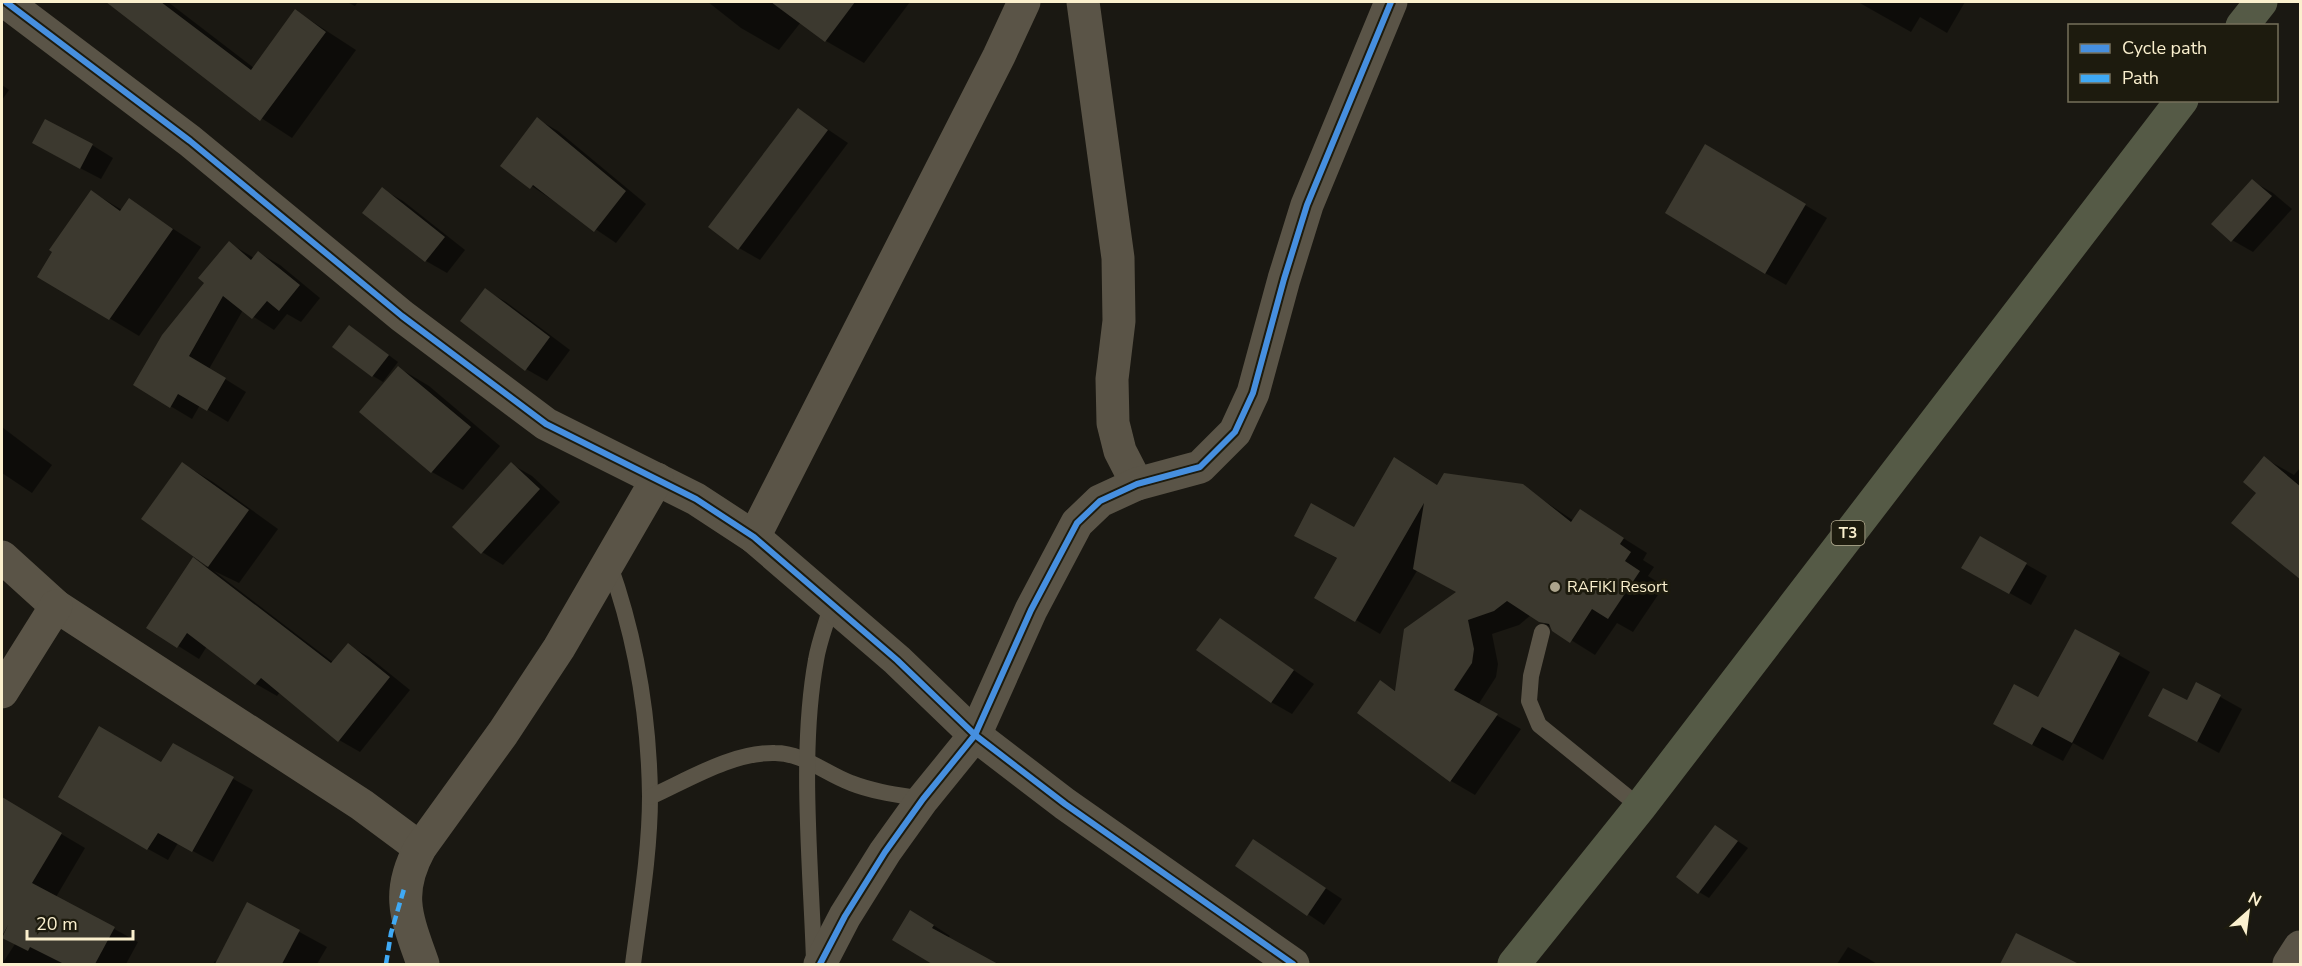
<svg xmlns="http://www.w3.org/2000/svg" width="2302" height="966" font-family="'Nunito Sans',sans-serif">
<rect width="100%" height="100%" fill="#1a1812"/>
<g fill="#0007">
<path d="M107,2H168L254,68L296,11L356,50L292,138L232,99L233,97Z"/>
<path d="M347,2H358L355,6Z"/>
<path d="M708,2H910L864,63L826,41L801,22L779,50L741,28Z"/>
<path d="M1858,2H1965L1947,33L1920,17L1911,32Z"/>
<path d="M2,85L9,90L2,100Z"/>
<path d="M799,110L848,143L760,260L739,248Z"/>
<path d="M537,119L558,131L646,204L616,243L502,166Z"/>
<path d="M92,145L113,158L101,179L55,155Z"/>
<path d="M1705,146L1827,218L1786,285L1765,273Z"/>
<path d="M2252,181L2273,193L2292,209L2253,252L2232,240Z"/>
<path d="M382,189L403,201L465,250L447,273L426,261L364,212Z"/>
<path d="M92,192L122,210L129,200L201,247L139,336L39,276Z"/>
<path d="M229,243L254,258L259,253L280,265L320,298L301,322L287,314L274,330L243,310L209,369L246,392L228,422L200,405L192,419L135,385L206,283Z"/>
<path d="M485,290L506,302L570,350L547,381L526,369Z"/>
<path d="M359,333L398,362L383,382L373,376Z"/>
<path d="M399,368L429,386L500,446L463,490L432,472L361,412Z"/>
<path d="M2,427L52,465L32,493L2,473Z"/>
<path d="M2264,458L2294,475L2300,468V576Z"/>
<path d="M183,464L213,482L278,529L239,583L214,571L334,663L348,645L369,657L410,690L360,752L339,740L280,692L277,696L256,684L207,646L199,659L148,627L193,559L206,567L208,565Z"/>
<path d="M511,464L532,476L560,502L503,565L482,552Z"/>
<path d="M1419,473L1438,486H1522L1574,521L1580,511L1647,553L1643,560L1654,567L1648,576L1664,586L1633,632L1617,623L1595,655L1531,615L1519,625L1492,634L1498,664L1496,677L1478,705L1521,729L1475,795L1451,781L1381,682L1396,691L1458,592L1418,569L1380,634L1317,597L1338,559L1296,536L1355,529Z"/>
<path d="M1980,538L2047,576L2031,605L1963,567Z"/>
<path d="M1220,620L1314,684L1292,714L1271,702Z"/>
<path d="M2075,631L2150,672L2103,760L2073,743L2063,761L2025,741L2039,699Z"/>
<path d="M2197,684L2242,709L2219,753L2171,727Z"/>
<path d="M173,745L253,790L213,862L178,843L168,860L148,849L162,764Z"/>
<path d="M2,799L85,848L56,897L138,942L126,964H2L15,944L19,903L2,893Z"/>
<path d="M1726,833L1748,848L1709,898L1699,892Z"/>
<path d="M1254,841L1342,899L1324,925L1237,866Z"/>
<path d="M248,904L327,947L317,964H213L215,961L218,963Z"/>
<path d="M927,921L950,936L948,938L989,962L987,964H934L894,939Z"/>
<path d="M2017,935L2069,962L2068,964H2002Z"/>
<path d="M1848,947L1869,959L1877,964H1837Z"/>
</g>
<g fill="#3c392f">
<path d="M106,2H161L251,70L295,9L326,32L260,121Z"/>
<path d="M771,2H855L825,42Z"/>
<path d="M798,108L828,130L738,250L708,227Z"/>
<path d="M537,117L626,191L594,232L533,185L530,189L500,166Z"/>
<path d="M45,119L93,144L80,169L32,143Z"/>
<path d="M1705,144L1806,204L1765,274L1665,213Z"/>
<path d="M2252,179L2272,196L2231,242L2211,224Z"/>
<path d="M382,187L445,237L425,262L362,213Z"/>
<path d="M91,190L120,211L129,198L173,229L109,320L37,277L52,252L49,250Z"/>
<path d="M229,241L251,260L258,251L300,285L279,311L267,301L252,319L223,296L189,356L226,378L207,411L178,394L170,408L133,385L162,335L204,283L198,278Z"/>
<path d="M485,288L550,337L525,371L460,321Z"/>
<path d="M349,325L389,355L372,377L332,347Z"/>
<path d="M398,366L471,427L431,473L359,412Z"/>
<path d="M2264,456L2301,487V580L2231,523L2256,493L2243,482Z"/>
<path d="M1394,457L1437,485L1444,473L1523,484L1571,522L1580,509L1624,538L1620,544L1631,552L1625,561L1640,571L1608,619L1592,609L1570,643L1552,631L1549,624L1539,622L1507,601L1494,611L1468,620L1474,649L1472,663L1454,690L1498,714L1450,782L1357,713L1380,680L1395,691L1404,629L1456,592L1413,569L1424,503L1355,622L1314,598L1337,558L1294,536L1311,503L1354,527Z"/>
<path d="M182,462L249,510L208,567L141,519Z"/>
<path d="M511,462L540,489L481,554L452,527Z"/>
<path d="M1980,536L2027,563L2009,594L1961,568Z"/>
<path d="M193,557L331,663L348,643L390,677L338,742L261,678L255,685L187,633L177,648L146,628Z"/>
<path d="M1220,618L1294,670L1271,703L1196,650Z"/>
<path d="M2075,629L2120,653L2072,743L2042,727L2032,745L1993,724L2014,684L2038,697Z"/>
<path d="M2196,682L2221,695L2197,742L2148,716L2163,688L2187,700Z"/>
<path d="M99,726L161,762L173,743L234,777L192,852L158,833L147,850L58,797Z"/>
<path d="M2,797L62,833L32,883L115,927L95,964H64L30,947L28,951L2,938L8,925L2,936Z"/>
<path d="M1715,825L1738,841L1698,894L1676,877Z"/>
<path d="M1253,839L1326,888L1307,916L1235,866Z"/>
<path d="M247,902L300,930L282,964H215Z"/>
<path d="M910,910L934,925L932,928L998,964H932L892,940Z"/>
<path d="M2016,933L2079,964H2000Z"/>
</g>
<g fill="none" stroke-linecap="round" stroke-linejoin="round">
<g stroke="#5a5447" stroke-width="16">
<path d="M609,563C636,638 649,717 650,796C650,852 640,910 633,964"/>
<path d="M1542,632L1531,676L1529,701L1539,725L1640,807"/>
<path d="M650,797C688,780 732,752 775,753C803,753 826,774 851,783C874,792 899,795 923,799"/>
<path d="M814,961C811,866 799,753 816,660C819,641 827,622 832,603"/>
</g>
<g stroke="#5a5447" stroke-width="33">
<path d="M6,2L190,141L402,316L546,424L696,499L754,537L897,660L975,735L1065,804L1293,964"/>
<path d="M1083,2L1118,258L1119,321L1112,379L1113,423L1120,451L1137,484"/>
<path d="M754,537L999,56L1024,2"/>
<path d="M2,557L56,606L362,805L420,848"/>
<path d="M2,692L56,606"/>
<path d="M423,964C407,918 395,894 420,848L503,733L559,648L657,479"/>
<path d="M820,964L845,916L885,852L923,799L975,735L1031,610L1077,523L1100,501L1137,484L1200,467L1235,432L1253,393L1284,279L1307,205L1391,2"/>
<path d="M2289,964L2300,947"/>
</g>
<g stroke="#555a46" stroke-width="33">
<path d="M2242,26L2261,2"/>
<path d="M1514,964L1640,807L2182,100"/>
</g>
<path stroke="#3fa9f5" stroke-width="4.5" stroke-dasharray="9 4.5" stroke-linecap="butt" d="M386,964L391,933L404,889"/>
<defs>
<g id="cycleway">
<path d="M6,2L190,141L402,316L546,424L696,499L754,537L897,660L975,735L1065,804L1293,964"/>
<path d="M820,964L845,916L885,852L923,799L975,735L1031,610L1077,523L1100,501L1137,484L1200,467L1235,432L1253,393L1284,279L1307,205L1391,2"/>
</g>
</defs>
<use href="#cycleway" stroke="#1d1b0e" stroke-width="10"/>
<use href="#cycleway" stroke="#468fdf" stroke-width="6"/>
</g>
<circle fill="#aca48c" stroke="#1d1b0e" stroke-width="2" cx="1555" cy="587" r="6"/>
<g text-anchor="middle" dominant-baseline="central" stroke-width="6" stroke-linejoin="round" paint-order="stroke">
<rect fill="#1d1b0e" stroke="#b8b094" stroke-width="1.5" x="1831.5" y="521" width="33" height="24" rx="4.5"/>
<g font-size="15" font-weight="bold" fill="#fbf0ce">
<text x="1848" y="533">T3</text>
</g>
<g font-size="16" fill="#fbf0ce" stroke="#1d1b0e" text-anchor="start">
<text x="1567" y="587">RAFIKI Resort</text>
</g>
</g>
<rect width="2302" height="966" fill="none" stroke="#fbf0ce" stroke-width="6"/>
<rect x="2068" y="24" width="210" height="78" fill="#1d1b0e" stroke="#76705b" stroke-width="1.5"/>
<rect x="2080" y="44" width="30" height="9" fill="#468fdf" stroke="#76705b" stroke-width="1.5"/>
<text x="2122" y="54" font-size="18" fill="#fbf0ce">Cycle path</text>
<rect x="2080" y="74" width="30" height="9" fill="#3fa9f5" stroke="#76705b" stroke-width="1.5"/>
<text x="2122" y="84" font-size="18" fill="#fbf0ce">Path</text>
<g transform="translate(2248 912) rotate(28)" stroke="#1d1b0e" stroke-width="4.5" paint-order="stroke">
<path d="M0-4.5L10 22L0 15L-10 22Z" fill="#fbf0ce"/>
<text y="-9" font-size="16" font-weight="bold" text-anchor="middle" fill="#fbf0ce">N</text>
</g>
<path d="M27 930v9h106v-9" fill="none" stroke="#fbf0ce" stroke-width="3"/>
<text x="36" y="930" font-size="18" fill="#fbf0ce" stroke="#1d1b0e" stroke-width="4.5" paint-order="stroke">20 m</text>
</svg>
